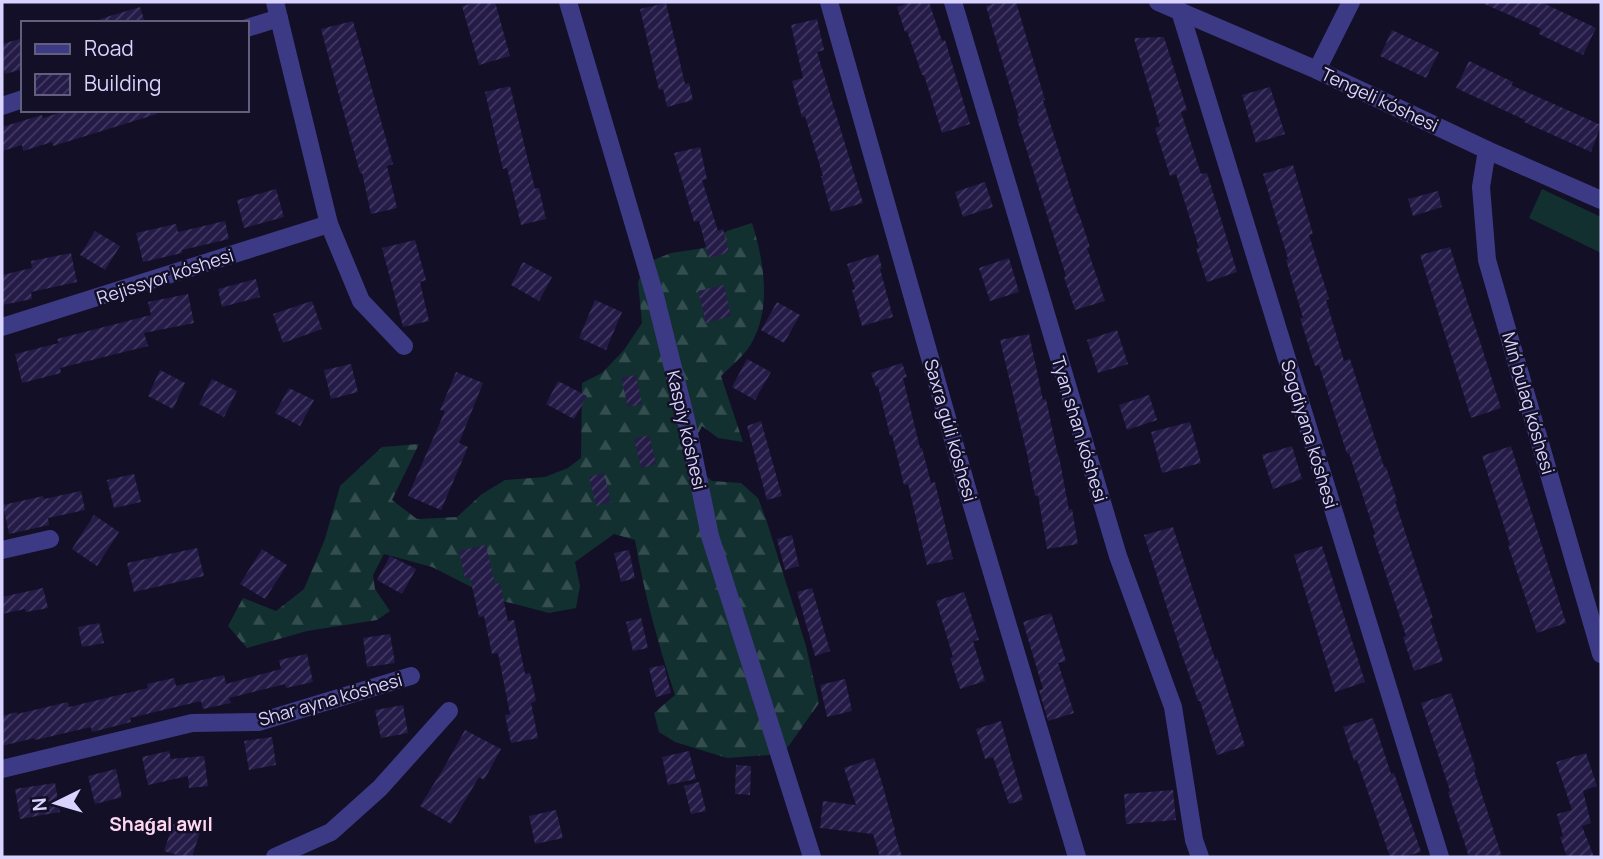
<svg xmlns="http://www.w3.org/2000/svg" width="1603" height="859" font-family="Manrope,sans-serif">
<defs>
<pattern id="forest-firs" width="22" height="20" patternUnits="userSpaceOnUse" patternTransform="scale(1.75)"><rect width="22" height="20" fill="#12302f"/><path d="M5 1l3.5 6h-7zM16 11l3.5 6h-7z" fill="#344d4e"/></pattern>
<pattern id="building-hatch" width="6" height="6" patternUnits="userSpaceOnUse" patternTransform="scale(1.75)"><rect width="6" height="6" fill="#241b47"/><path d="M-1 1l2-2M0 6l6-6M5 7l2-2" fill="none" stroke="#433b63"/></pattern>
</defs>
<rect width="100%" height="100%" fill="#130f26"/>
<path fill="#12302f" d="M1542,189L1601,217V253L1529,218Z"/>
<path fill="url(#forest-firs)" d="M752,223C764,261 772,308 751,344C744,356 731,366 721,376L743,442L718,438L702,426L686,458L712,481L741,483L758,498L766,519L806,646L819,703L783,754L727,758L675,742L659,732L654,713L675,695C658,644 644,593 635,540L614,534L575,562L580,586L576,608L549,613L495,599L432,567L384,554L373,575L375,589L390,611L377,620L307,631L247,648L228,626L243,598L276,611L304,589L325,539L340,486L382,447L419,444L392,500L417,519L457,517L482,494L505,480L545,477L568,468L581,458L582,383L602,373L624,350L642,323L638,282L646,263L671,253L704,248L727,231Z"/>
<g fill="url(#building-hatch)">
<path d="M478,2H495L510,56L479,65L462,6Z"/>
<path d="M912,2H929L942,41L945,40L970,124L942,133L924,75H922L907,31L905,32L897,7Z"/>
<path d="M999,2H1016L1045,100H1043L1078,214H1079L1090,247L1087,248L1105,301L1075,310L1064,277L1066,276L1017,119L1019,118L986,6Z"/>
<path d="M1480,2H1541L1596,28L1583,55L1539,34L1541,29Z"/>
<path d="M666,3L685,84L689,83L693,100L667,107L663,89L659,90L640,9Z"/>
<path d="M140,7L145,23H101L100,19Z"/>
<path d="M817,19L824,50L817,52L863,203L831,212L821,176H823L805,116L802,117L792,81L803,78L791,25Z"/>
<path d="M353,21L393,164L387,166L397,208L371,214L362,173H360L321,29Z"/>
<path d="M1392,30L1439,52L1426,78L1380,56Z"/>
<path d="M1164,37L1187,110L1181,112L1201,174L1207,173L1237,272L1207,282L1196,248H1199L1176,174L1170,176L1155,128L1160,126L1134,38Z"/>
<path d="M23,38V69L5,74L2,62V44Z"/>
<path d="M1469,61L1513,82L1511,85L1601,125L1591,152L1524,122L1525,120L1456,88Z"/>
<path d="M510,86L535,189L539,188L546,219L521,225L507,168L503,169L485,92Z"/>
<path d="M1270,87L1285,134L1256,143L1242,95Z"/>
<path d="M68,110H156L157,114L53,146L52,142L23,151L22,145L2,151V127L42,115L43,118Z"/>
<path d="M700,147L707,179L702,180L718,231L723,229L729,252L709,258L699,221L694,222L674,153Z"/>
<path d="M1293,165L1313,234L1309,235L1329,299L1326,300L1344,361L1350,359L1384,467H1386L1397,501H1395L1433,618L1430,619L1443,661L1414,671L1403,637L1406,636L1373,535L1375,534L1349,453L1347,454L1319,365L1315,366L1300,318H1303L1286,260L1288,259L1263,174Z"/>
<path d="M985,182L993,207L963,217L955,192Z"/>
<path d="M276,189L284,217L244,228L237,200Z"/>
<path d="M1438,191L1442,207L1413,216L1408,199Z"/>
<path d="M225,221L229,239L182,250V253L143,262L136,233L176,224L178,232Z"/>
<path d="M95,231L120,246L105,270L80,255Z"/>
<path d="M415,240L426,280L420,282L429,321L403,327L382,248Z"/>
<path d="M1450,247L1501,408L1471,418L1420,255Z"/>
<path d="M71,253L77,282L31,292L32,299L2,305V275L32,268L31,261Z"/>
<path d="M878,254L882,268L880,269L893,317L862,326L852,290L855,289L847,264Z"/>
<path d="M1009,258L1019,292L990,301L979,268Z"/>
<path d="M523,262L552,277L539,301L511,285Z"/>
<path d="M256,279L260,297L222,307L218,289Z"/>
<path d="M724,285L731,316L706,323L698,291Z"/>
<path d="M188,294L194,323L144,333L148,346L60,368L61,373L22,383L15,354L59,343L57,339L151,315L148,302Z"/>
<path d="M595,300L622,312L606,350L579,338Z"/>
<path d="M312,301L322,329L283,343L273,314Z"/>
<path d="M777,302L800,315L784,343L761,330Z"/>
<path d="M1117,330L1128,364L1098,373L1087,340Z"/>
<path d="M1029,334L1043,400L1046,399L1058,456H1059L1069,510L1072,509L1078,544L1047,549L1038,495L1035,496L1027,454L1000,340Z"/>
<path d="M747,359L771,372L755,400L732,387Z"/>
<path d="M902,363L907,377L903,378L920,448H922L931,483L935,482L953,559L927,565L908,484L904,485L892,435L890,436L878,386L876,387L871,373Z"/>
<path d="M351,364L358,392L331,399L324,370Z"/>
<path d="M160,370L185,383L173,409L148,396Z"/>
<path d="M456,372L483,383L459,443L468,447L441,510L408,496L445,411L440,410Z"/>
<path d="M636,375L642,404L628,407L621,378Z"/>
<path d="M212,379L237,391L224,417L199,404Z"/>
<path d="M558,381L587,396L574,419L546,404Z"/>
<path d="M289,388L314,400L300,426L275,413Z"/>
<path d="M1149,395L1157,420L1127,430L1119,405Z"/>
<path d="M761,421L782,496L767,500L747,426Z"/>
<path d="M1190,422L1201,463L1162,473L1151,432Z"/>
<path d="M649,435L656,464L641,468L634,439Z"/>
<path d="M1292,446L1302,479L1273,489L1262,455Z"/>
<path d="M1511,446L1566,623L1537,633L1508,545H1510L1482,456Z"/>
<path d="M604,473L611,502L596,506L589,477Z"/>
<path d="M134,474L141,502L114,508L107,480Z"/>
<path d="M81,491L85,510L48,518L49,525L9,534L3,505L43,496L44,499Z"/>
<path d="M94,515L119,532L97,566L72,549Z"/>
<path d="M1173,527L1215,659L1217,658L1245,746L1217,755L1200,701H1198L1180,649L1144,535Z"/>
<path d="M792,535L799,566L785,570L777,539Z"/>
<path d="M486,545L495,584L500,583L508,621L514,620L525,674L530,673L536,701L531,703L538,738L511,743L505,715L510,714L498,653L492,654L484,616L479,617L470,578L465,579L459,551Z"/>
<path d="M1322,546L1365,682L1335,692L1294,555Z"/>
<path d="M197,548L204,576L134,592L127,563Z"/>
<path d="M262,549L287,565L265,599L240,584Z"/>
<path d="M629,550L635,578L621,582L614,553Z"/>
<path d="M390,556L416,569L402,594L377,580Z"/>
<path d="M43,588L48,608L26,612L25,609L2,614V597Z"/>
<path d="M812,588L830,651L815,656L797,592Z"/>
<path d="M964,592L979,640L973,641L985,681L960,689L950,658L953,657L936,601Z"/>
<path d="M1051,613L1066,661L1058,663L1074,713L1048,721L1039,690L1043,689L1023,622Z"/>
<path d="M641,618L648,648L633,651L626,622Z"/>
<path d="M99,623L104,643L82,647L78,627Z"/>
<path d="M390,634L395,663L367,667L363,638Z"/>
<path d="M307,654L313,682L286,688L285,684L229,698L231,703L203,709L201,701L130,718L131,722L92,732L91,727L35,740L34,738L2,746V716L17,712V714L68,702L69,707L148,688L147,684L174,678L176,686L224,675L226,684L281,669L279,660Z"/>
<path d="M664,665L671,693L656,697L649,668Z"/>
<path d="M845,679L852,711L827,717L820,685Z"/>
<path d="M1451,693L1476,770H1474L1502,857H1469L1448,792L1450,791L1421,703Z"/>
<path d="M403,705L408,733L381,738L375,710Z"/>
<path d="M1373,718L1391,774L1394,773L1421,852L1403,857H1390L1357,760L1354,761L1343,727Z"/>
<path d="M1001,721L1023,800L1009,804L993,757L985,759L976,729Z"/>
<path d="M465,730L501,749L484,780L479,777L451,824L420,806L442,771Z"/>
<path d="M272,737L276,765L249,770L244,741Z"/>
<path d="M169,751L171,759L204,756L208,786L189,788L188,776L148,785L142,757Z"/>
<path d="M689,751L696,779L668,785L662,757Z"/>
<path d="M1586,753L1597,786L1583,791L1591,823L1582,826L1594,857H1567L1560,837L1563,836L1557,814L1572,810L1556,762Z"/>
<path d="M874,758L882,783L895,830L894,831L902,857H880L873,834L820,828L823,801L856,805L844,768Z"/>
<path d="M736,765L751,766L750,795L735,794Z"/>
<path d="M116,769L122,797L95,804L88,776Z"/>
<path d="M699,782L706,811L691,814L684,786Z"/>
<path d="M55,783L60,812L20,819L15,789Z"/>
<path d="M1173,790L1176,820L1126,824L1124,794Z"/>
<path d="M556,810L563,838L535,844L529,816Z"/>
<path d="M173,824L200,832L192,857H184L164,851Z"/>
</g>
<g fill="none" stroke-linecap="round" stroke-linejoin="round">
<g stroke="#3d3a85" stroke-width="18">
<path d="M275,2L329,224L361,301L404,346"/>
<path d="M568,2L655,296L687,424L710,536L812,857"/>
<path d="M829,2L968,492L1077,857"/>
<path d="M953,2L1118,556L1173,707L1194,840L1200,857"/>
<path d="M1158,2L1317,70L1487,150L1601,200"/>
<path d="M1180,11L1440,857"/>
<path d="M247,28L279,18"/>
<path d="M1317,70L1351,2"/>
<path d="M2,106L23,99"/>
<path d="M1487,150L1481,187L1487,260L1601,654"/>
<path d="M2,327L329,224"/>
<path d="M2,550L50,539"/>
<path d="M2,769L192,723L259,722L411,676"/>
<path d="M275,857L331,832L380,788L449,711"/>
</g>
</g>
<g text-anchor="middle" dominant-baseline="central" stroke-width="5" stroke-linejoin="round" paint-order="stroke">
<g font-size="18" fill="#d9d4ff" stroke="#130f26">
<text transform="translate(1380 99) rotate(25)">Tengeli kóshesi</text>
<text transform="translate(165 276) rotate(-18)">Rejissyor kóshesi</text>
<text transform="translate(1529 403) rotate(74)">Mıń bulaq kóshesi</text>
<text transform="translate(1080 429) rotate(73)">Tyan shan kóshesi</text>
<text transform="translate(687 430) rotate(77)">Kaspiy kóshesi</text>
<text transform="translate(951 430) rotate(74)">Saxra gúli kóshesi</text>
<text transform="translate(1310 434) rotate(73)">Sogdiyana kóshesi</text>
<text transform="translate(330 699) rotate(-16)">Shar ayna kóshesi</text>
</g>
<g font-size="19" font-weight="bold" fill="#ffd6f0" stroke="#130f26">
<text x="161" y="824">Shaǵal awıl</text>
</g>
</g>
<rect width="1603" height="859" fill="none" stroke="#d9d4ff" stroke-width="7"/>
<rect x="21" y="21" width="228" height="91" fill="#130f26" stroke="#625e7d" stroke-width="2"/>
<rect x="35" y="44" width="35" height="10" fill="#3d3a85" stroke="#625e7d" stroke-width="2"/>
<text x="84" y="56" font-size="21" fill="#d9d4ff">Road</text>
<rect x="35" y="74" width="35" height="21" fill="url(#building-hatch)" stroke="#625e7d" stroke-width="2"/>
<text x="84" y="91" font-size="21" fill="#d9d4ff">Building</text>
<g transform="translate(56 803) rotate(265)" stroke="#130f26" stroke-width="5" paint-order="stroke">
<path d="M0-5L12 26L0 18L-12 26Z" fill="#d9d4ff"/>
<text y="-10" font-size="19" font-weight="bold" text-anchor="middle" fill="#d9d4ff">N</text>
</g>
</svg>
